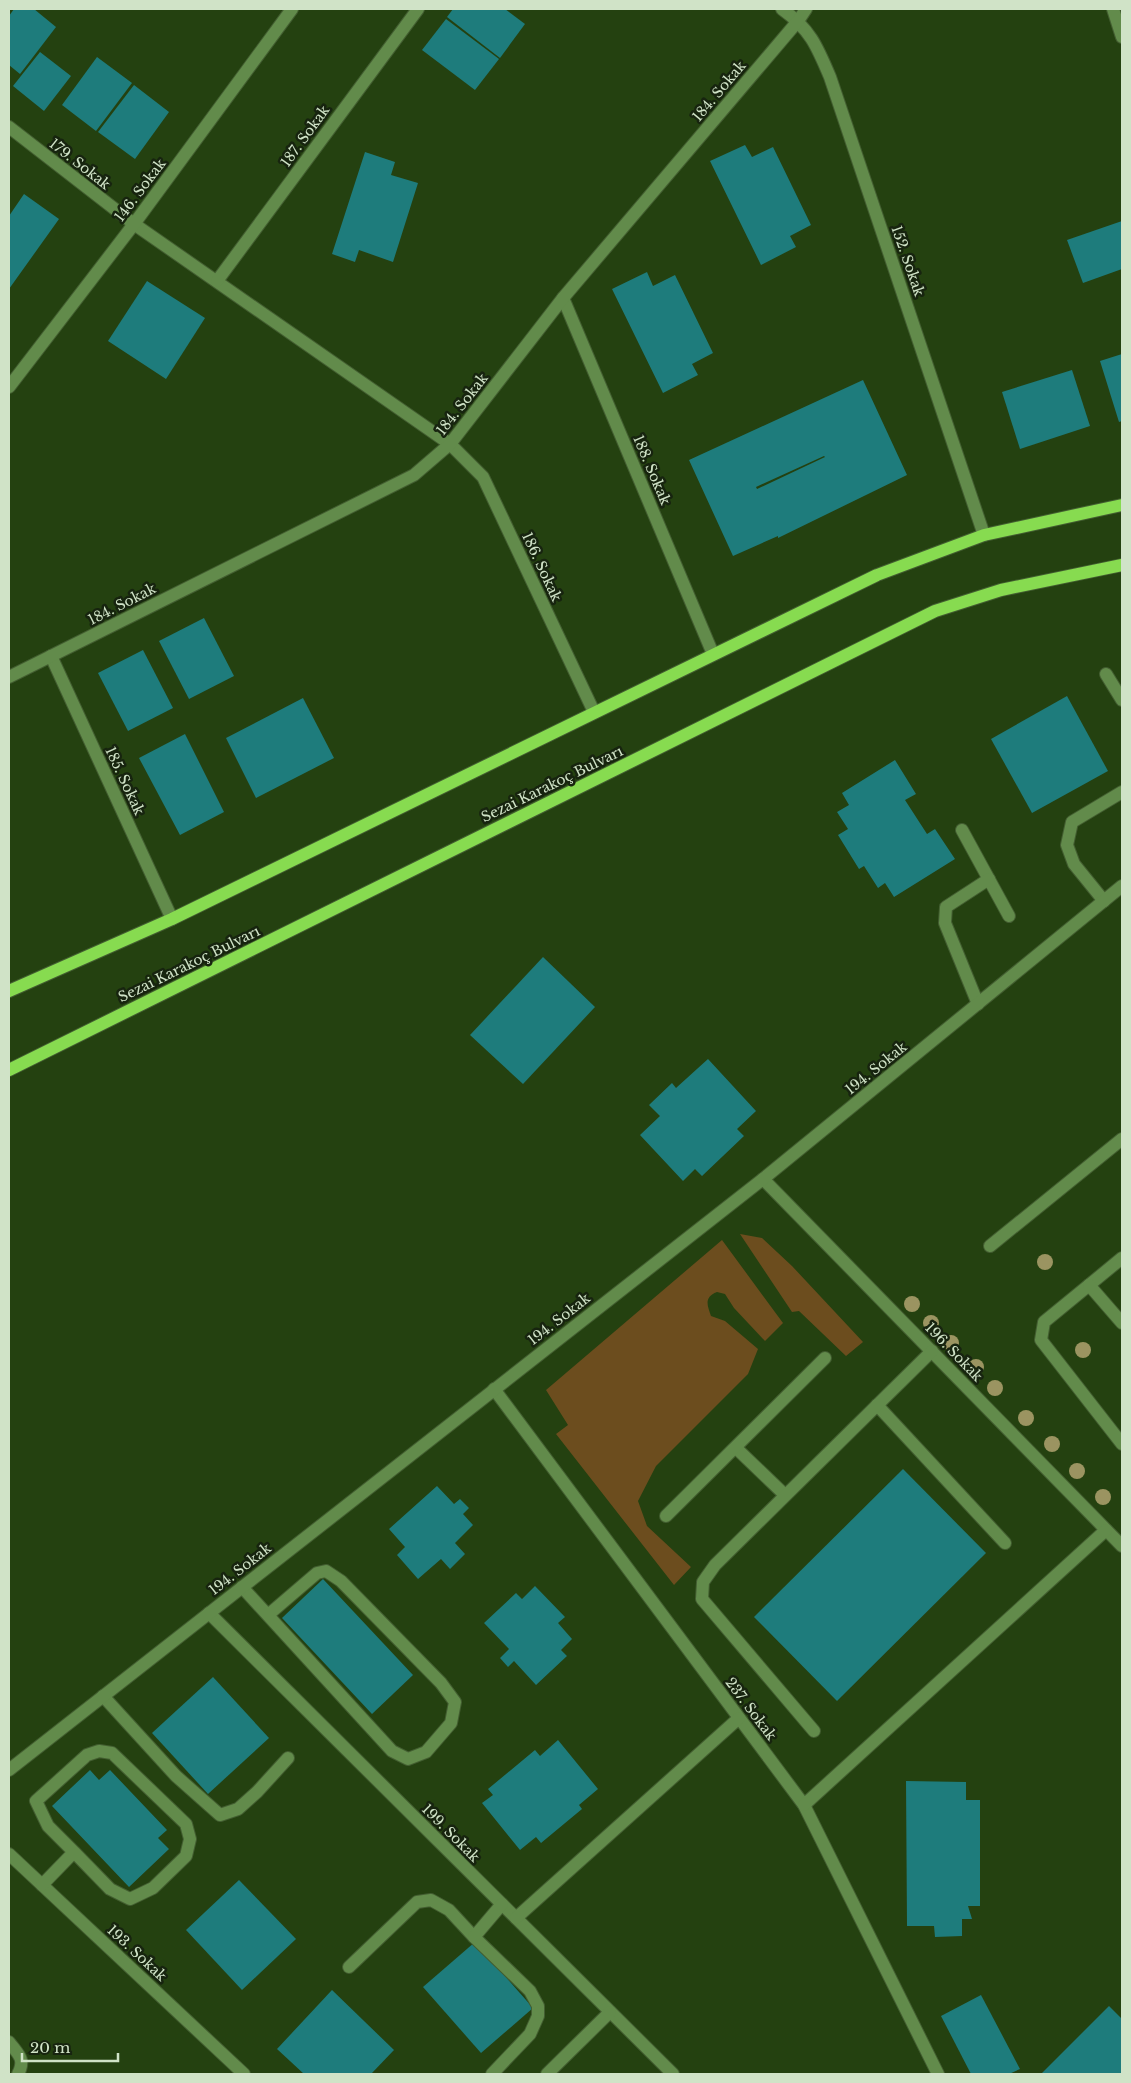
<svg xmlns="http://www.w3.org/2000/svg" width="1131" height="2083" font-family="'Libre Baskerville',serif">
<rect width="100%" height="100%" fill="#244110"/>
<g fill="#6c4d1e">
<path d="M740,1234L762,1238L792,1266L863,1342L846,1356L799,1311L792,1312Z"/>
<path d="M722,1240L783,1323L765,1341L734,1308L725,1294L717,1292C704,1297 707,1305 711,1316L725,1321L758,1349L748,1374L656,1466L638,1501L647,1526L691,1567L674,1585L556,1434L568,1425L546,1390Z"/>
</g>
<g fill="#1e7c7c" fill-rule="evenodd">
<path d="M14,9H34L56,27L20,74L9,65V16Z"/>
<path d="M453,9H505L525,24L500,58L447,17Z"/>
<path d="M446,19L499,59L475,90L422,50Z"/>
<path d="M40,52L71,76L44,111L13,86Z"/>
<path d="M97,57L132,83L96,131L62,105Z"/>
<path d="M134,85L169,112L135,159L98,132Z"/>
<path d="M745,145L752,157L773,147L811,225L790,236L796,247L761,265L710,161Z"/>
<path d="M365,152L395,162L391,175L418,183L393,262L359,250L355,262L332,254Z"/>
<path d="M24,194L59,219L9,289V216Z"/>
<path d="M1122,221V269L1083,283L1067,240Z"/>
<path d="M647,272L653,286L675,275L713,353L692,364L698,375L663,393L612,289Z"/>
<path d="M147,281L205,318L166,379L108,341Z"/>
<path d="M1122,354V421L1119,422L1100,361Z"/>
<path d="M1072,370L1090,426L1020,449L1002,392Z"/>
<path d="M863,380L907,475L778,538V536L733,556L689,460ZM824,456L825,457L757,489L756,487Z"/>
<path d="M204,618L234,676L189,699L159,641Z"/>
<path d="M143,650L173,708L128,731L98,673Z"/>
<path d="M1067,696L1108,771L1032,813L991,739Z"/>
<path d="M303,698L334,758L256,798L226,738Z"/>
<path d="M185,734L224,812L180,835L139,758Z"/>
<path d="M895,760L916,794L905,800L927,834L935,829L955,859L894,897L885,883L878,888L864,866L859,869L838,835L848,829L837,812L849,805L842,793Z"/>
<path d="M543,957L595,1007L523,1084L470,1035Z"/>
<path d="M708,1059L756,1111L737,1129L744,1136L702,1176L695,1169L683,1181L640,1135L660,1116L649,1105L672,1083L676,1088Z"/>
<path d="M903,1469L986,1553L837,1701L754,1617Z"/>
<path d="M437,1486L454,1504L460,1499L469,1508L463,1514L473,1525L455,1543L465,1554L450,1569L441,1559L418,1579L397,1555L405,1547L389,1529Z"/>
<path d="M323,1579L413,1675L372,1714L282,1618Z"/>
<path d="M535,1586L565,1617L558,1623L572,1639L561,1650L567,1656L536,1685L514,1661L508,1667L500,1658L509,1649L484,1623L516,1593L522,1599Z"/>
<path d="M213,1677L269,1738L208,1794L152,1733Z"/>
<path d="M558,1740L598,1789L579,1805L582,1809L541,1843L536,1837L520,1850L482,1803L493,1795L488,1789L535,1750L540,1756Z"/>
<path d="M90,1770L99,1780L110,1770L167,1830L158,1838L169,1849L129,1887L52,1806Z"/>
<path d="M906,1781L966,1782V1800H980V1906H968L972,1919H962V1936L935,1937L934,1926H907Z"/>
<path d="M239,1880L296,1939L242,1990L186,1930Z"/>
<path d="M475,1942L533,2008L481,2053L423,1987Z"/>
<path d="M332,1990L394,2050L371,2074H304L277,2049Z"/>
<path d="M981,1995L1020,2069L1009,2074H971L941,2016Z"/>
<path d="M1109,2006L1122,2019V2074H1041Z"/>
</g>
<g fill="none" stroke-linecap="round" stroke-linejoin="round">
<defs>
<g id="minor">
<path d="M782,9C810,29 817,46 830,77L984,535"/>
<path d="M1113,9L1122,37"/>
<path d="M9,127L134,224L450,444L483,477L594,712"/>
<path d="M217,281L418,9"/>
<path d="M563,298L713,654"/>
<path d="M9,387L134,224L292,9"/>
<path d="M51,656L172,919"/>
<path d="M1106,674L1122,700"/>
<path d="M9,677L414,475L450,444L563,298L798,21L806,9"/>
<path d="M962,830L1009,916"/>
<path d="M1104,901L1074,864L1067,845L1072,822L1122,792"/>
<path d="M978,1004L945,923L946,907L989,879"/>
<path d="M763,1179L1122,1546"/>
<path d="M990,1246L1122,1139"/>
<path d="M1122,1258L1044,1322L1041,1340L1122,1444"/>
<path d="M1089,1285L1122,1323"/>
<path d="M494,1389L804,1805L938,2074"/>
<path d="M877,1405L1005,1543"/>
<path d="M736,1448L785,1495"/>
<path d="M666,1516L825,1358"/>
<path d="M242,1587L392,1751L408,1759L426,1752L451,1723L455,1702L441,1683L341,1581L326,1571L317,1573L268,1615"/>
<path d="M209,1613L673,2074"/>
<path d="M103,1696L176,1776L220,1815L238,1809L257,1792L288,1758"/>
<path d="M814,1731L702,1599L703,1582L715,1565L932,1351"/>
<path d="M9,1770L763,1179L1122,886"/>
<path d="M804,1805L1106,1530"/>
<path d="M9,1854L244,2074"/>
<path d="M42,1885L74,1852L110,1889L130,1899L153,1888L186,1856L190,1839L186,1824L112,1753L99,1751L87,1755L36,1801L48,1826L74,1852"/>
<path d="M516,1918L739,1718"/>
<path d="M349,1967L417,1902L431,1900L449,1910L474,1937"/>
<path d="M9,2042C18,2054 26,2059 18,2074"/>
<path d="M492,2074L530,2034L538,2016V2006L530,1991L474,1937L502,1904"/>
<path d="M547,2074L610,2012"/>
</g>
<g id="major">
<path d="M9,991L172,919L877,575L984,535L1122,505"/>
<path d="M9,1070L935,611L1001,590L1122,565"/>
</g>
</defs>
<use href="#minor" stroke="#435e31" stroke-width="14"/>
<use href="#major" stroke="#435e31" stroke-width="14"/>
<use href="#minor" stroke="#628b4b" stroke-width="12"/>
<use href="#major" stroke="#87db50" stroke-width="12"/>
</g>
<g fill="#9b9461">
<circle cx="1045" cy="1262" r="8"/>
<circle cx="912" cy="1304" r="8"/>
<circle cx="931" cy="1323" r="8"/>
<circle cx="951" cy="1343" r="8"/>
<circle cx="1083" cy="1350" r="8"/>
<circle cx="976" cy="1367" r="8"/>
<circle cx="995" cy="1388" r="8"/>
<circle cx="1026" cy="1418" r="8"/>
<circle cx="1052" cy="1444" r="8"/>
<circle cx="1077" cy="1471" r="8"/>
<circle cx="1103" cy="1497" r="8"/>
</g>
<g text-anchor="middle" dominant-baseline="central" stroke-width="5" stroke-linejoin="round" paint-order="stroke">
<g font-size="14" fill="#d0e3c7" stroke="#17240f">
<text transform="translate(719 91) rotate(-50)">184. Sokak</text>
<text transform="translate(305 136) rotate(-54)">187. Sokak</text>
<text transform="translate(80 164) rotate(38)">179. Sokak</text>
<text transform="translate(140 190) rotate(-53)">146. Sokak</text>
<text transform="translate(908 261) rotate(71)">152. Sokak</text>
<text transform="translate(462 404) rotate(-52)">184. Sokak</text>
<text transform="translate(652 470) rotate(67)">188. Sokak</text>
<text transform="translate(542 567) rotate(65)">186. Sokak</text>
<text transform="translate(122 604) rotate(-27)">184. Sokak</text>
<text transform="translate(125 781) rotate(65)">185. Sokak</text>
<text transform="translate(552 784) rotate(-26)">Sezai Karakoç Bulvarı</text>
<text transform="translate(189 964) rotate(-26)">Sezai Karakoç Bulvarı</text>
<text transform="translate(876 1068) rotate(-39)">194. Sokak</text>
<text transform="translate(559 1319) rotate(-38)">194. Sokak</text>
<text transform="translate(954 1352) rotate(46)">196. Sokak</text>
<text transform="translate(240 1569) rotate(-38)">194. Sokak</text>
<text transform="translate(751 1709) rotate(53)">237. Sokak</text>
<text transform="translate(451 1833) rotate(45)">199. Sokak</text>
<text transform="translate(137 1953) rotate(43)">193. Sokak</text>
</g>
</g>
<rect width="1131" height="2083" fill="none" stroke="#d0e3c7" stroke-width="20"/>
<path d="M22 2053v8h96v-8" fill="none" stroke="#d0e3c7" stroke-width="2.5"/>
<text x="30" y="2053" font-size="15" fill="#d0e3c7" stroke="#17240f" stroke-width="4" paint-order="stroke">20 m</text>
</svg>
